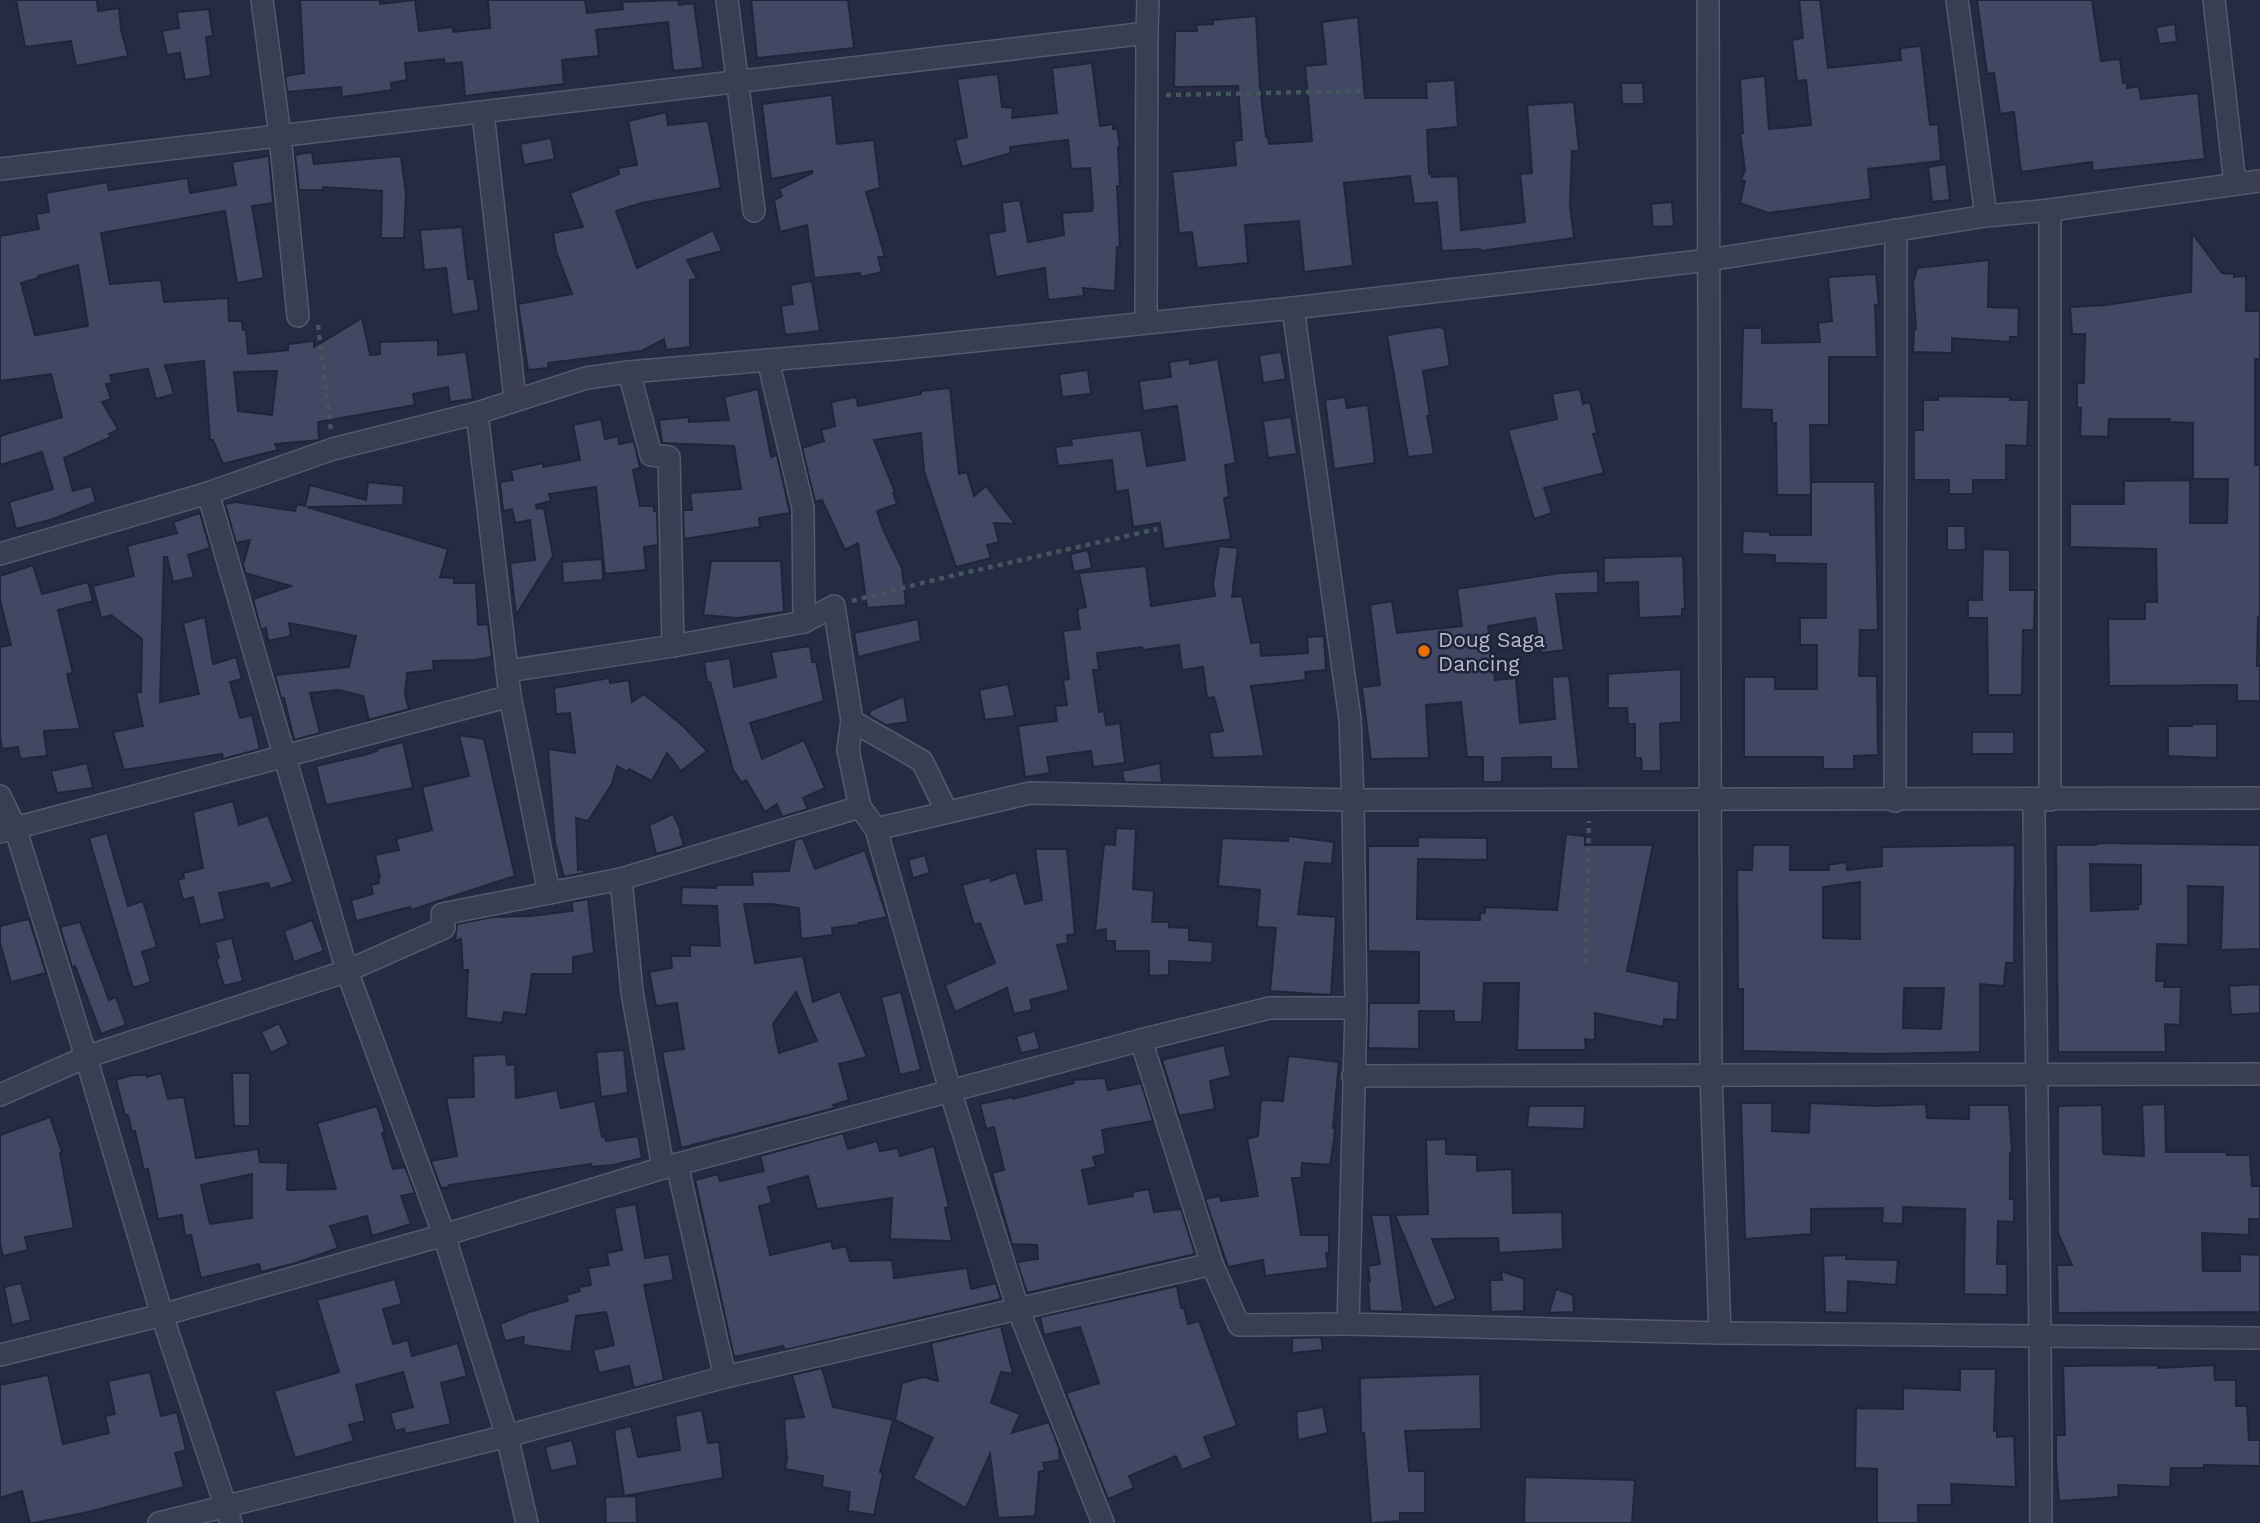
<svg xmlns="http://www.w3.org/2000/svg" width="2260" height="1523" font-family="'Work Sans',sans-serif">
<rect width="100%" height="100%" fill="#252b43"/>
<g fill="#424763" stroke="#20253a" stroke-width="2" fill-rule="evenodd">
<path d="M16,0H97L98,11L119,8L121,29L128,56L76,66L71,41L25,47Z"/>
<path d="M300,0H380V4L415,0L419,31L453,27V32L490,28L488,0H585L587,13L623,9L622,2L678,0L679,5L694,3L703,68L673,71L668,22L596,30L599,56L562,60L564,84L465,96L462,62L445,64L444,59L405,63L407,80L391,83L392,90L342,97L341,87L287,92L285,76L304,73Z"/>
<path d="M751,0H848L854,48L757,58Z"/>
<path d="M1799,0H1820L1828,68L1901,60L1900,48L1921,46L1930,125L1938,124L1941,161L1868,169L1871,199L1768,213L1740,203L1745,181L1741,180L1745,170L1740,133H1743L1740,79L1765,76L1769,129L1811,125L1806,80L1797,81L1792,40L1803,38Z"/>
<path d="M1977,0H2092L2101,61L2120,59L2123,83L2127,82V88L2139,86L2141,99L2198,93L2205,159L2093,171L2092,162L2021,172L2014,112L2000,114L1994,73L1987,74Z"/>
<path d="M209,9L213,36L206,37L211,76L185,80L180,53L167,55L162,31L179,28L177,12Z"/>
<path d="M1256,16L1260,86L1266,137H1268L1269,144L1312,141L1305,66L1326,64L1322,22L1358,17L1365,98H1427L1426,82L1455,80L1458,127L1427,130L1429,174L1431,173L1432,177L1458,176L1461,230L1525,222L1520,174L1532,173L1527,105L1574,102L1579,151H1572L1570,206L1574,238L1480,251V249L1442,251L1437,202L1414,204L1410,176L1344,183L1353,266L1304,272L1299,221L1245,225L1248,263L1197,268L1192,232L1179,233L1172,172L1236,165L1234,141L1242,140L1238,86L1174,87L1175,31H1197L1196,25L1213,24V20Z"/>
<path d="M2175,24L2177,42L2159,44L2156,27Z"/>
<path d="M1092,63L1100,126L1113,124V129L1117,128L1120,146L1118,147L1120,186H1117L1120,247H1117L1115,291L1083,288L1084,296L1048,300L1045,268L996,277L988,234L1005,231L1002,203L1020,200L1028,242L1064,235L1062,213L1092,211L1093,208L1090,168L1071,169L1068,140H1066L1010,147L1011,153L962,167L955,140L967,137L957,79L998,74L1002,107L1013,108L1012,118L1057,113L1052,68Z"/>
<path d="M1621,83H1643L1644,104H1622Z"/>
<path d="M832,95L837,144L874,140L880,188L866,192L885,257H878L882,272L861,277L860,273L814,278L807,225L780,232L774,200L782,196L779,189L812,173V171L771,179L762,104Z"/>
<path d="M666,112L668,125L708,121L721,188L642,203L616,211L637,268L713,230L722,251L687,260L697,279L690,280V347L666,350L664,339L642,351L548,363L549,368L528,370L518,304L572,294L556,251L553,233L583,227L570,193L619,174L618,168L637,165L628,121Z"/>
<path d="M551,138L555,159L524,165L520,144Z"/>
<path d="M312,152L314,164L401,156L406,194L404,238H381L382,191L323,187V190H299L295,155Z"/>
<path d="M269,156L273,203L252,206L264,278L237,283L225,211L101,233L110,284L161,280L164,302L228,298L229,321H242L243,330H246L248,354L288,350V344L314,341V347L362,318L370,355L380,354V342L438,340V355L466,352L473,399L450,402L448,387L413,394L415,405L318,422L319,440L275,444L278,450L223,464L213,440H210L204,361L165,365L174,394L156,399L148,369L110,375L112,383L106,384L111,399L102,402L118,429L109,434L111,437L64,458L73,491L91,486L96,502L53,519L16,529L9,502L53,489L42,452L0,465V436L62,417L51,374L0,381V236L39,229L36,214L49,212L46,193L107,182L109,190L188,178L190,193L236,185L232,162ZM78,265L88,326L35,335L21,283L38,278V276ZM277,371L272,415L238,411L234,372Z"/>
<path d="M1946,164L1950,200L1932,202L1928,167Z"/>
<path d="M1672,202L1674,226L1653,227L1651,204Z"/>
<path d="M462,227L468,279L474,278L479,310L452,315L446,268L424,270L420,230Z"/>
<path d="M2192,233L2222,273L2234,274V277L2246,276V311H2260V359H2255V465H2260V617H2258L2257,666H2260V701H2237V685L2109,686L2108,619H2145V602H2157L2156,549L2070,547V504H2124V481L2190,480V523H2227L2228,479H2193V423L2169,422L2170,419H2109L2108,437L2080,436L2081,408H2077V383H2084L2085,334H2072L2070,307L2106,305L2191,292Z"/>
<path d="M1989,260L1988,307L2019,308L2018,337H2010V342L1952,338V353L1913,352L1914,329H1916L1913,283L1917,268Z"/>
<path d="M1876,274L1879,305H1875L1877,357H1829V425H1810L1811,495H1777L1776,423H1772V410L1741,409L1743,328H1762V343L1820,342L1818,323L1832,321L1828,277Z"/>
<path d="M812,281L820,331L785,335L781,306L793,304L790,285Z"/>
<path d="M1438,327L1444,328L1450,366L1423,371L1430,416H1427L1434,454L1408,457L1387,335Z"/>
<path d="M1281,352L1286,379L1263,383L1259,355Z"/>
<path d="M1190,359V364L1218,359L1236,463L1225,465L1229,497L1224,498L1231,539L1164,549L1160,523L1133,527L1128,490L1116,492L1112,460L1058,466L1055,447L1072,445L1071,439L1141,430L1147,466L1185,460L1177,406L1143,411L1139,381L1171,377L1169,362Z"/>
<path d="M1088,370L1091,394L1062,397L1059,374Z"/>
<path d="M950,388L959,474L967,472L974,496L986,486L1015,524L994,523L999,542L987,545L991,558L956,567L924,471L921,433L874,440L895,492L893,493L897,504L877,511L883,529L902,568L906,605L867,608L858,543L845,550L822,500L815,502L802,448L824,441L821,430L835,426L831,402L856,397L858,406L921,394V391Z"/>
<path d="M758,389L771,457L777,455L790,513L759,518L760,527L684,539L683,510H692L690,493L741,489L734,446L662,443L659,420L689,417V422L729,420L724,397Z"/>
<path d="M1580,389L1583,404L1590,402L1597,433L1593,434L1604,473L1544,488L1552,513L1534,519L1508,430L1557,419L1552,394Z"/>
<path d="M1938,396L2010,397V400H2029L2027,446L2006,445V480H1973V494H1949V480H1914V430H1923V400H1938Z"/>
<path d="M1345,397L1347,408L1368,405L1375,463L1334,469L1325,400Z"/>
<path d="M1291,417L1297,454L1268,458L1263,421Z"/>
<path d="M601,419L605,439L618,436L619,444L634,441L640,468L633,470L640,506H654V511H657L658,545L644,547L646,570L605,574L596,487L549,494L551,501L536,505L537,509L544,508L553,556L516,615L510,563L535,560L530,520L515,523L512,509L503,511L500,482L513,480L511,470L543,463V467L580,460L573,425Z"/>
<path d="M368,482L404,486L403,505L307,507L448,549L440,577L454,578V583H476L478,625L488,624L492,657L474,660L433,661L434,670L407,673L405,695L409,709L369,720L363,696L339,690L310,693L320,733L294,740L284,698H281L275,675L349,667L356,636L289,623L291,636L268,641L266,628L261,630L253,599L291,586L245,573L243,565L250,540L236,543L225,504L236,502L295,511L297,504L305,506L310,485L366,500Z"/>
<path d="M1811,482H1875L1878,630H1860L1859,676H1877L1878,755L1854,756V769H1823V757H1744V677H1775V689H1817V645H1800V618H1826V564L1775,563V555L1742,554L1743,531L1770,532V535H1811Z"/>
<path d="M200,513L210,548L188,555L194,577L173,582L167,557H164L160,702L199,694L183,623L205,617L213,664L236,657L242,679L230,682L240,718L252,715L260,749L223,759L222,754L124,770L113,732L143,726L136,693L141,692L142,639L111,615L101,618L93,586L134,576L127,546L177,533L173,522Z"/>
<path d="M1947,526H1965L1966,550H1947Z"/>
<path d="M1219,546L1238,548L1232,597L1242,596L1251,643L1260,642L1261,656L1308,653L1307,637L1324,636L1326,670L1305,672L1306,680L1251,686L1264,756L1213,758L1209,733L1223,731L1214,697L1207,698L1203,667L1182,670L1179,645L1143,650L1142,647L1097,653L1099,670H1093L1099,712L1104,711L1106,725L1120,723L1125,763L1093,767L1091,751L1047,757L1050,773L1025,777L1018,726L1057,721L1055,706L1067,705L1063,680L1069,679L1063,631L1080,629L1077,609L1086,607L1079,573L1146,566L1151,606L1215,596L1213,584Z"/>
<path d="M1983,549L2010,550V590H2035L2034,630H2023L2022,695H1988L1987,618H1968V600H1982Z"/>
<path d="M1088,550L1092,568L1074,572L1070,554Z"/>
<path d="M1683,556L1685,609H1682V616L1639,618L1638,582L1604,583V558Z"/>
<path d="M602,559L603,580L563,583L562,562Z"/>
<path d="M711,561H781L784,612L737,618L703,615Z"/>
<path d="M33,565L42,594L88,582L93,601L58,610L73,673L67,674L80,729L44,731L47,756L20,759L18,747L2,749L0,736V647L11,645L0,600V576Z"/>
<path d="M1598,571V593L1556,594L1564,650L1541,653L1535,618L1488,626L1495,680L1516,678L1520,723L1555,719L1552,677L1569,676L1579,769H1551V757L1502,758V782H1483V757H1467L1461,702L1426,705L1429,758L1371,759L1362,687L1380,685L1370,605L1392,601L1397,633L1462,626L1457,589L1560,573Z"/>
<path d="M918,619L921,641L858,657L854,633Z"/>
<path d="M810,646L812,662H816L824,701L750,723L762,759L804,740L825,788L803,798L808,809L782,817L777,804L765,812L746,780L742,783L733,770L710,682H707L704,662L730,658L734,687L776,677L771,652Z"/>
<path d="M1681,669V722L1660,724L1661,771H1642L1641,758H1635V724H1628L1627,708H1608V674Z"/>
<path d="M609,678L610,683L629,680L632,702L644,694L683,726L707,751L681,771L667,753L652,781L629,769L627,772L617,766L612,784L588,821L576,818L578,870L584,869V873L564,877L555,843L548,749L575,753L570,713L556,714L554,688Z"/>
<path d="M1008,684L1015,716L985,720L979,690Z"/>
<path d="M904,696L908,722L886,725L870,716L869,711Z"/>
<path d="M2192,724H2217V758L2168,756V726H2192Z"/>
<rect x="1972" y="732" width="42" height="22"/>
<path d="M459,735L484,739L515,876L411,910L410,907L356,921L351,900L373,894L371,885L379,883L378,879L380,878L375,855L399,850L396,839L432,830L422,787L469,776Z"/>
<path d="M403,742L413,788L326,805L316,766L364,755L377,751L376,749Z"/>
<path d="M87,763L93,788L57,793L51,771Z"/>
<path d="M1160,763L1162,783L1124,782L1122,771Z"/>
<path d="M233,801L239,825L268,815L293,882L270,889L268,883L219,893L225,919L200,925L193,897L183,900L178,880L184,878L183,873L203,868L193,812Z"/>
<path d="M673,814L681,831L680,832L684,846L656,854L649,825Z"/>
<path d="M1116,828L1136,829L1133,889L1154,891L1152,922H1169V927L1189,928V940L1213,942L1212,963L1169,961V975L1149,976V951H1115V941H1106V929L1095,931L1104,844L1115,845Z"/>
<path d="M107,833L128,906L143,901L157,947L142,952L151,982L133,988L89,838Z"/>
<path d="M1566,834L1585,836V845H1653L1627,971L1679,982L1677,1020L1664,1019L1663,1027L1595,1013V1040L1585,1039L1586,1050H1517L1519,983H1484L1482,1022H1454V1011H1419V1049L1368,1048L1369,1003H1419V952L1368,951V846H1418V837L1487,838V860L1418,859L1417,919L1480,920V913H1485V907L1557,910Z"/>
<path d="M1288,836L1334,842L1332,864L1305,862L1298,914L1336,917L1331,995L1270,991L1276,928L1257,927L1260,890L1218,886L1222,838L1288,841Z"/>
<path d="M803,838L815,869L865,850L887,917L858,923V925L832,928L833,935L801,939L799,908L772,904H744L755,963L803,956L813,1002L840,991L867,1057L839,1064L849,1100L833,1105L835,1108L681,1148L662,1052L684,1049L677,1003L656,1006L649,972L672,968L671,956H690V945L720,946L717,906L681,905L682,887L716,888V885H753L752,872L789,871L795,840ZM796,992L817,1041L779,1053L773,1024Z"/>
<path d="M2099,843L2260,845V949L2221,950L2223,887L2188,886V945L2157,944L2156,981H2165L2164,987H2181L2180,1025L2165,1024L2166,1052H2058L2056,845H2095ZM2090,864L2141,865V904H2138V909L2091,911Z"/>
<path d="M1753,845H1790V870H1829L1828,865L1846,862L1847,870L1882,866V847L2015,845L2014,963H2006L2004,986L1980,984V1052L1877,1054L1743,1051V989H1738L1737,870H1752ZM1860,882V939L1823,938V887ZM1904,988H1944L1941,1029L1903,1028Z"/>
<path d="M1035,849H1067L1075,934L1067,935L1068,943L1057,945L1069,990L1030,1000L1032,1010L1014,1014L1007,988L955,1012L945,985L995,963L980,923L974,925L962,885L990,877L991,881L1016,872L1025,904L1042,900Z"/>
<path d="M925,855L930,873L913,878L908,860Z"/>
<path d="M588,899L594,953L573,957V974H532L526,1015L504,1012L502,1023L466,1018L468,970H463L461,939L455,941L457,924L493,917L530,916L573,911L571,902Z"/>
<path d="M29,919L46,973L11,982L0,943V926Z"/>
<path d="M312,920L324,951L294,962L284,931Z"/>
<path d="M80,922L109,1000L116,997L126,1025L101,1034L75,966L72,967L60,927Z"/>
<path d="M232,938L243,981L224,986L216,959L219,958L215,942Z"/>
<path d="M2260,984V1013L2231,1015L2229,986Z"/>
<path d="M901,992L921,1070L900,1075L881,997Z"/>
<path d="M279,1023L289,1044L271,1053L261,1032Z"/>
<path d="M1035,1031L1040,1049L1021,1053L1016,1036Z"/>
<path d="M1224,1045L1231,1076L1210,1081L1215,1109L1179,1116L1162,1060Z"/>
<path d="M624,1050L628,1093L601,1097L596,1052Z"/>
<path d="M506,1054L507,1065L515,1064L516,1098L557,1090L561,1108L595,1101L602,1137L605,1136L606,1141L638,1136L642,1158L614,1165L591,1167V1164L449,1185L450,1187L441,1188L431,1161L457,1156L446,1098L474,1097L473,1056Z"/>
<path d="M1290,1056L1339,1062L1333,1128H1335L1334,1140L1330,1165L1302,1163L1301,1178H1292L1301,1235H1329V1253H1326L1328,1268L1265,1276L1263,1260L1228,1267L1205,1199L1220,1196L1221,1201L1258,1196L1247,1139L1258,1136L1261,1100L1283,1101L1288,1058Z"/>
<path d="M161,1073L168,1099L184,1097L196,1158L258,1149L260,1162L288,1163L287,1190L336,1189L317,1123L377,1106L385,1132L382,1133L393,1169L405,1167L415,1193L401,1196L411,1224L372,1236L367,1216L330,1226L338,1248L296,1263L261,1272L259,1264L201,1278L191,1235L185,1236L182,1215L158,1219L148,1169L144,1170L135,1131L132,1132L128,1115H125L116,1080L132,1075H147V1077ZM252,1174V1218L210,1224L201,1185Z"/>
<path d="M232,1073H250V1126H234Z"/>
<path d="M1105,1078L1108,1090L1141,1083L1153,1121L1102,1130L1106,1154L1093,1157L1096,1167L1082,1170L1089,1204L1133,1196L1132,1192L1149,1189L1154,1212L1181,1209L1195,1254L1027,1293L1017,1262L1038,1259L1037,1245L1012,1244L992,1173L1004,1170L994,1127L986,1129L980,1104L1013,1097V1099L1074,1083L1073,1080Z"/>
<path d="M1741,1103H1772V1131L1809,1133L1810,1103L1877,1106L1926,1104L1927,1118L1969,1119V1105H2009L2012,1153H2010V1199H2014V1222L1998,1221L1997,1264H2007V1295L1964,1294L1965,1209L1903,1207V1224L1882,1223L1883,1208L1811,1209V1234L1745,1239Z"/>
<path d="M2165,1104L2166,1152H2227V1155H2250L2252,1186H2260V1219H2249V1235L2202,1233L2203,1271H2240V1254L2260,1255V1312L2058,1313L2057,1265H2072L2058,1233V1106L2102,1105L2103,1152L2104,1154L2144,1156L2142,1105Z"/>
<path d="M1529,1106H1585L1584,1129L1527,1127Z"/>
<path d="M50,1117L62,1152L60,1153L74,1228L25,1237L28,1250L3,1256L0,1244V1135Z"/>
<path d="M843,1133L848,1149L877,1141L880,1151L898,1148L900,1156L934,1146L949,1207L945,1208L952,1241L890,1239L892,1198L817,1209L808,1176L768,1187L772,1203L759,1206L770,1255L831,1241L833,1249L846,1246L850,1261L892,1260L894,1278L967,1268L971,1289L996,1283L1001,1299L785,1350L783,1346L734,1357L695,1180L718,1174L720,1181L764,1171L760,1156Z"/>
<path d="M1446,1139V1154L1477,1155V1171L1512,1169L1513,1213L1562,1212L1563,1249L1499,1253L1498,1238L1432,1239L1456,1299L1434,1308L1395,1215L1428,1214L1426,1140Z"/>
<path d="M636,1204L645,1258L669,1254L674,1280L644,1285L664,1380L634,1388L629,1366L599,1373L593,1350L614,1345L606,1312L576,1316L571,1352L523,1345L524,1337L505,1341L500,1324L529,1312L568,1301L566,1295L580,1291L579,1287L591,1285L588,1268L609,1265L607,1253L622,1250L614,1208Z"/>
<path d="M1371,1215H1390L1403,1312L1370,1311L1368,1281H1370L1368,1266L1380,1264Z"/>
<path d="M1846,1255V1259L1898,1260L1896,1285L1848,1281L1847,1313L1825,1312L1823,1256Z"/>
<path d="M1501,1271L1524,1279V1311L1491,1312L1490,1280H1502Z"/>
<path d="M395,1279L402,1304L383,1309L393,1344L408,1340L412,1356L458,1343L467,1376L441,1383L451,1424L405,1434L404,1429L395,1431L390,1413L413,1407L403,1372L356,1385L365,1421L349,1425L354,1441L295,1458L274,1391L339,1372L317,1300Z"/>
<path d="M21,1283L31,1320L12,1325L4,1287Z"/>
<path d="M1177,1286L1181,1308H1184L1188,1324L1199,1321L1237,1426L1204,1437L1212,1458L1182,1470L1176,1456L1129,1476L1134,1488L1108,1499L1066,1393L1099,1383L1080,1327L1044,1335L1040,1317Z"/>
<path d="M1556,1289L1573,1295L1574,1312L1549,1313Z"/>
<path d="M1001,1326L1013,1374L1001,1372L991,1403L1020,1414L1012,1433L1049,1422L1059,1448L1060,1460L1043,1463L1045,1470L1039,1472L1035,1516L998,1518L990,1454L966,1508L913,1478L933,1438L895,1420L902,1383L923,1377L938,1381L931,1343Z"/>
<path d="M1321,1337L1323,1350L1292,1353V1338Z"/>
<path d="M2158,1365V1368L2214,1365L2215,1380H2236V1406H2247L2249,1440H2260V1466L2204,1465V1468H2171L2170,1487L2118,1485L2119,1497L2059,1501L2056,1462V1435H2065L2063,1366Z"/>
<path d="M822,1368L833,1407L893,1420L880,1472H883L874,1515L848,1511L850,1492L822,1487L823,1476L785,1469L787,1459L784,1419L804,1417L792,1375Z"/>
<path d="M1960,1369H1996L1994,1431H1997V1437L2014,1436L2016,1487L1951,1484L1952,1505H1918V1523H1877V1469L1855,1468L1856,1408L1903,1409V1388L1960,1390Z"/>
<path d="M150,1372L161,1416L177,1412L186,1450L175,1453L184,1487L84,1513L34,1523H30L22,1491L0,1498V1385L48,1375L63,1444L109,1433L105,1416L115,1414L108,1381Z"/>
<path d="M1480,1374L1481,1429L1405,1431L1409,1471H1425V1513H1400V1521L1371,1523L1364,1433H1361L1360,1378Z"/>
<path d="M1323,1407L1328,1433L1298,1440L1296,1412Z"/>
<path d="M702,1410L708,1443L719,1442L723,1478L624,1496L614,1430L631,1426L638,1457L680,1450L675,1416Z"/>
<path d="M572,1440L578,1465L551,1471L545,1447Z"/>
<path d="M1525,1477L1635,1480L1632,1523H1524Z"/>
<path d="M636,1496L637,1523H606L605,1497Z"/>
</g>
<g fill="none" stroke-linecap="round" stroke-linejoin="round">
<defs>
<g id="street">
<path d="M262,0L280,136L298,316"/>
<path d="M727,0L754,211"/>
<path d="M1708,0L1711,1076L1720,1333"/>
<path d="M1957,0L1986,216"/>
<path d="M2214,0L2235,184"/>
<path d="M1147,33L1148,0"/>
<path d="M483,113L515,399"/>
<path d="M0,169L1147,33L1146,322"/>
<path d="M2050,210V800"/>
<path d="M1293,308L1350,719L1353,800L1356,1008L1348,1324L1720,1333L2260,1338"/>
<path d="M768,360L803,508L804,622"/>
<path d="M629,372L651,455L669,457L673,646"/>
<path d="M477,413L510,696L549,893"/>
<path d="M208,493L347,971L444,1235L507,1436L527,1523"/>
<path d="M0,554L208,493L333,449L477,413L586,378L629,372L896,349L1293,308L1709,260L1986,216L2050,210L2260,181"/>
<path d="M508,671L673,646L804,622L834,606L852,721L848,750L860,807"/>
<path d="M852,721L922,761L947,812"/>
<path d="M0,796L15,827L86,1057L162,1315L231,1523"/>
<path d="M2034,799C2035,1041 2041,1282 2041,1523"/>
<path d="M1895,801L1896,230"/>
<path d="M876,829L950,1090L1018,1309L1103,1523"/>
<path d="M0,832L510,696"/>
<path d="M621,879L632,992L663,1168"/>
<path d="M1353,1076L2260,1074"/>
<path d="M0,1095L86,1057L347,971L444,928L442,914L621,879L860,807L876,829L1030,793L1353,800L2260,798"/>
<path d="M677,1164L725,1377"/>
<path d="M1212,1264L1141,1040L1270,1008H1356"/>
<path d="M0,1355L162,1315L444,1235L663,1168L1141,1040"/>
<path d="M159,1523L507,1436L725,1377L1212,1264L1239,1325L1348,1324"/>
</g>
</defs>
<use href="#street" stroke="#55596d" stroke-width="24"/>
<g stroke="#43555d" stroke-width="4.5" stroke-dasharray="5 5" stroke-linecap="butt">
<path d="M1166,95L1361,91"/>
<path d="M318,325L331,431"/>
<path d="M852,601L938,579L1157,529"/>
<path d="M1585,963L1589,821"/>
</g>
<use href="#street" stroke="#3a3e52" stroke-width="21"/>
</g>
<circle fill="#e8710a" stroke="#1e2338" stroke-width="2.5" cx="1424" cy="651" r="7"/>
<g text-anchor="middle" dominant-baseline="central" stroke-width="5" stroke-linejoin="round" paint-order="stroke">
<g font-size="21" fill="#b7bacc" stroke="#1e2338" text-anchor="start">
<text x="1438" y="639">Doug Saga<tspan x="1438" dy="24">Dancing</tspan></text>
</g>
</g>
</svg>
